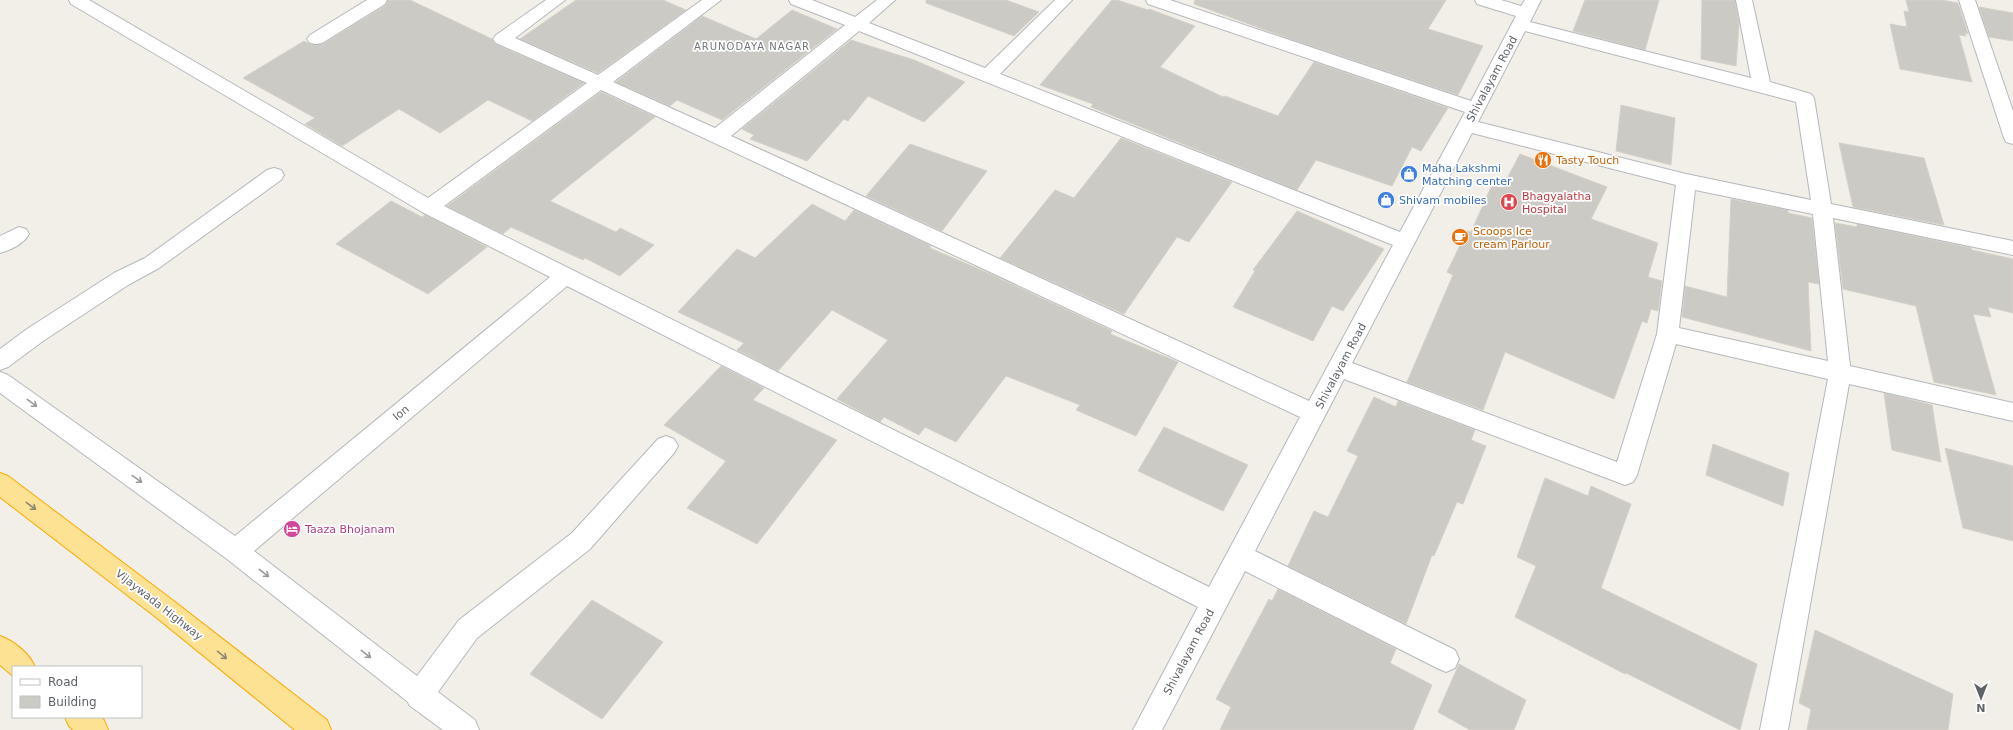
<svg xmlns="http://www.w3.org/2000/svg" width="2013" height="730" font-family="'DejaVu Sans',sans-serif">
<rect width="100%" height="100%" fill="#f1efe8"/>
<g fill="#cccac5" stroke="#d6d1c6">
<path d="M388,0H410L492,39L495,44L584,83L532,121L488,100L440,133L399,109L342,146L305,124L315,118L243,78L304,41L310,44H323L386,5Z"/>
<path d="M576,0H663L686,10L598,73L520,39Z"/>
<path d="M926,0H1006L1039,12L1014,36L926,3Z"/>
<path d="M1112,0H1117L1148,10L1149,9L1195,26L1160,67L1223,97L1225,96L1278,116L1314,62L1448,108L1421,151L1412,147L1392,186L1316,160L1297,190L1091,107L1093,104L1040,85Z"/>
<path d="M1195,0H1446L1428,29L1483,46L1458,95L1290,39L1194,4Z"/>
<path d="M1585,0H1659L1645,50L1573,31Z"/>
<path d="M1702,0H1735L1739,24L1736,66L1701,59Z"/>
<path d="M1906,0H1941L1958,3L1968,34L1965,33L1966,36L1959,35L1972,82L1900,69L1890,24L1907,27L1904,11L1909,12Z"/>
<path d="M1979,7L2013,13V41L1989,37Z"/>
<path d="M792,10L837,29L722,120L677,100L670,106L616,82L702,16L756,39Z"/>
<path d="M851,40L914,60L965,82L924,122L868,96L848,121L844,119L807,161L750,139L754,135L742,129Z"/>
<path d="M601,92L655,117L550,201L616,232L620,228L654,245L620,276L585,258L583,260L511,227L503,234L447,206Z"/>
<path d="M1621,105L1675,118L1671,165L1616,151Z"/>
<path d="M1121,138L1232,182L1189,242L1177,237L1124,314L1000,258L1055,190L1074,198Z"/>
<path d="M1839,143L1924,158L1944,225L1853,207Z"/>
<path d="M910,144L987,171L942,231L866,196Z"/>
<path d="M1520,154L1607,187L1591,219L1658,243L1648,277L1662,281L1658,311L1651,309L1647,323L1642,321L1614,399L1505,352L1483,410L1407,382L1453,275L1447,272L1467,231L1471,232L1492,185L1502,188Z"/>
<path d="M1731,199L1788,210V213L1812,218L1819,284L1808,282L1811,351L1682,317L1685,286L1727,297Z"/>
<path d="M391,201L422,217L425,215L487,247L428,294L336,244Z"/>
<path d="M812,204L845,221L854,210L931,246L930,248L988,273L1112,331L1110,334L1178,362L1136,436L1076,410L1080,405L1006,376L956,442L925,427L919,435L884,417L880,422L837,399L888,340L832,310L778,371L737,350L744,343L678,312L737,249L755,258Z"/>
<path d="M1297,211L1384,249L1343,311L1332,306L1313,341L1233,307L1255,271L1253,270Z"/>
<path d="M1835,223L1857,227V224L1971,248L1972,250L2013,259V313L1988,307L1991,317L1973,314L1996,395L1934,382L1916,306L1843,289Z"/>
<path d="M721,366L764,388L753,400L837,440L757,544L687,508L726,461L664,425Z"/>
<path d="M1884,393L1932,405L1941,462L1892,450Z"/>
<path d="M1374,397L1396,407L1398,401L1475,430L1471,440L1486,446L1463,504L1457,502L1434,556L1432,555L1406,624L1288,566L1314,511L1328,517L1358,456L1347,451Z"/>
<path d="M1164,427L1248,465L1223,511L1138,471Z"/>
<path d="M1713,444L1789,473L1783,506L1706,475Z"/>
<path d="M1945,448L2013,466V541L1963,528Z"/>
<path d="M1545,478L1588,496L1591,486L1631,504L1601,588L1757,664L1740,730L1626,673L1625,674L1515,617L1536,566L1517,557Z"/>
<path d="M1278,589L1396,649L1390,663L1432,685L1413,730H1220L1231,707L1216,699L1269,599L1272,601Z"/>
<path d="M592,600L663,642L602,719L530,674Z"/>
<path d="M1815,630L1953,694L1948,730H1807L1811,709L1799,703Z"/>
<path d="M1459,664L1526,700L1514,730H1470L1438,712Z"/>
</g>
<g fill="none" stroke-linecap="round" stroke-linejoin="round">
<defs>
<g id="minor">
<path d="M69,0H89L428,198L587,83L496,43L493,39L496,35L546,0H565L515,38L598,75L702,0H721L613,82L715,128L845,25L791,4L789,0H812L855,17L877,0H895L869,23L985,68L1055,0H1072L1000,74L1400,232L1465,112L1148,4L1146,0H1170L1471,101L1516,16L1477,4L1475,0H1501L1521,6L1525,0H1541L1530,22L1751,78L1736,0H1752L1770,82L1811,94L1814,98L1831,204L2013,241V255L1833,218L1850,366L2013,403V421L1849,384L1788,730H1760L1828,379L1676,344L1637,475L1633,482L1625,485L1344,379L1255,551L1455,650L1459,659L1455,668L1446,672L1437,668L1245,571L1162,730H1133L1198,607L567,286L254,551L417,676L459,620L572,533L658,439L666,436L674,439L678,446L674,453L590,549L477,638L438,692L475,720L479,730H443L409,705L408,702L227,559L0,393V372L8,375L235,536L550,277L422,212L71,4ZM859,31L1393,245L1309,401L731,136ZM1525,31L1796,102L1811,200L1686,174L1478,122ZM601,90L1300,417L1209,587L444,206ZM1472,133L1676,185L1657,334L1617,462L1352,363ZM1695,190L1813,214L1828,361L1679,328Z"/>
<path d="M367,0H387L385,4L322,43L316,44L310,43L307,39L310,35Z"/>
<path d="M1959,0H1975L2013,111V144L2006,142L2004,138Z"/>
<path d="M274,168L281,170L284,175L281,180L159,268L128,285L43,341L8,367L0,370V349L27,329L114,273L145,258L267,170Z"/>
<path d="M19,227L26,229L29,234C24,244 10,250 0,253V236Z"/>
</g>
<g id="highway">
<path d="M0,473L8,476L175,602L327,720L331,730H295L157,618L0,497Z"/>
<path d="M0,636C14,641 29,653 35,667H13V676L0,665Z"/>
<path d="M65,717H100L104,720L108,730H73L69,726Z"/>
</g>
</defs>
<use href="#minor" stroke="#b5b8bc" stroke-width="2"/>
<use href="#highway" stroke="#f9ab00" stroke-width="2"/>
<use href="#minor" fill="#fff" fill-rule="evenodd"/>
<use href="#highway" fill="#fde293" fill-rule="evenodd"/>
</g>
<defs><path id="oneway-shaft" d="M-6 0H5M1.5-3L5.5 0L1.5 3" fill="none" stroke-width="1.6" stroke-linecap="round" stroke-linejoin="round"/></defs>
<g stroke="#979a9d">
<use href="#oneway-shaft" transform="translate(32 403) rotate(36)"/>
<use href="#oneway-shaft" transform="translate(137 479) rotate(36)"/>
<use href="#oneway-shaft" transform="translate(264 573) rotate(38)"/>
<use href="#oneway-shaft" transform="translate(366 654) rotate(38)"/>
</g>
<g stroke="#8e8975">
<use href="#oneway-shaft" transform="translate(31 506) rotate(37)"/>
<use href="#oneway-shaft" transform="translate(222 655) rotate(39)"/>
</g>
<defs>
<symbol id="restaurant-disc" viewBox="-11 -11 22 22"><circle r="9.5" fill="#e8710a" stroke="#fff"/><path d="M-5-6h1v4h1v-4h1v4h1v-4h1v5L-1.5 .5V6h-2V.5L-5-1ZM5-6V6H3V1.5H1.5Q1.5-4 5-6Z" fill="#fff"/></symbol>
<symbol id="shop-disc" viewBox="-11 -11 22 22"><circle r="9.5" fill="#3f7fe0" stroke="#fff"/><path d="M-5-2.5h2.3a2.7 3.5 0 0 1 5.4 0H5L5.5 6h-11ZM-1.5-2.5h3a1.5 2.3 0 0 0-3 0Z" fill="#fff"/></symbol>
<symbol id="hospital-disc" viewBox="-11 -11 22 22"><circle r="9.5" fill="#e0444e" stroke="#fff"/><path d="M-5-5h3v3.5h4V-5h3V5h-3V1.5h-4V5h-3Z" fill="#fff"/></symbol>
<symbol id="cafe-disc" viewBox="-11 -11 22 22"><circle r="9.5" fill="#e8710a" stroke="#fff"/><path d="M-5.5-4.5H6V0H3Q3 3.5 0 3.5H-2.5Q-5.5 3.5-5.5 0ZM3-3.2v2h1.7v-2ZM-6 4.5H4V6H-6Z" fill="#fff"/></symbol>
<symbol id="hotel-disc" viewBox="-11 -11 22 22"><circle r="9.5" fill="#d1479c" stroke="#fff"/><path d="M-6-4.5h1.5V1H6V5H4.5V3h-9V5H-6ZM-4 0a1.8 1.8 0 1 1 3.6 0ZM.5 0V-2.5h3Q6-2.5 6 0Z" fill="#fff"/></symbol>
</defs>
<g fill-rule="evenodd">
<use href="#restaurant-disc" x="1533" y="150" width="20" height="20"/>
<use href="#shop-disc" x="1399" y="164" width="20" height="20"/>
<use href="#shop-disc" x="1376" y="190" width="20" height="20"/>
<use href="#hospital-disc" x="1499" y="192" width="20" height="20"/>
<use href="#cafe-disc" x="1450" y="227" width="20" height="20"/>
<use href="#hotel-disc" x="282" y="519" width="20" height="20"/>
</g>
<g text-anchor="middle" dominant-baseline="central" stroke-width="3.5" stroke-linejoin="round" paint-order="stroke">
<g font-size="10" letter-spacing="1" fill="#70757a" stroke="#fff">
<text x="752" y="46">ARUNODAYA NAGAR</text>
</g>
<g font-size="11" fill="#5f6368" stroke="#fff">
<text transform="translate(1492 79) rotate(-62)">Shivalayam Road</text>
<text transform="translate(1341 366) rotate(-62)">Shivalayam Road</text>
<text transform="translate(401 413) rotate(-40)">Ion</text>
<text transform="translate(159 605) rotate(38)">Vijaywada Highway</text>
<text transform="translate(1189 652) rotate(-62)">Shivalayam Road</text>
</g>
<g font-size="11" fill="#c56008" stroke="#fff" text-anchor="start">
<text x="1556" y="160">Tasty Touch</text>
<text x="1473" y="231">Scoops Ice<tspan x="1473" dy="13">cream Parlour</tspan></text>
</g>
<g font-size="11" fill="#366cbe" stroke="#fff" text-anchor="start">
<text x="1422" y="168">Maha Lakshmi<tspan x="1422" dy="13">Matching center</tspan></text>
<text x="1399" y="200">Shivam mobiles</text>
</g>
<g font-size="11" fill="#be3a42" stroke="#fff" text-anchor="start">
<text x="1522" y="196">Bhagyalatha<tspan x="1522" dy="13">Hospital</tspan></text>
</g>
<g font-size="11" fill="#b23c85" stroke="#fff" text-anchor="start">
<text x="305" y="529">Taaza Bhojanam</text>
</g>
</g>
<rect x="12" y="666" width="130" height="52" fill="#ffffff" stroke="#bfc1c3"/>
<rect x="20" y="679" width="20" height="6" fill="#ffffff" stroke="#bfc1c3"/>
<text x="48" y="686" font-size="12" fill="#5f6368">Road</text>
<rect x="20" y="696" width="20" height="12" fill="#cccac5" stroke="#bfc1c3"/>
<text x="48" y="706" font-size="12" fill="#5f6368">Building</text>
<g transform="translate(1981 698) rotate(180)" stroke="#ffffff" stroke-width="3" paint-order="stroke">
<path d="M0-3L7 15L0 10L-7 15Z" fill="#5f6368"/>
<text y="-6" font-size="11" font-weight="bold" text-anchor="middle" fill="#5f6368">N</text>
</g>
</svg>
